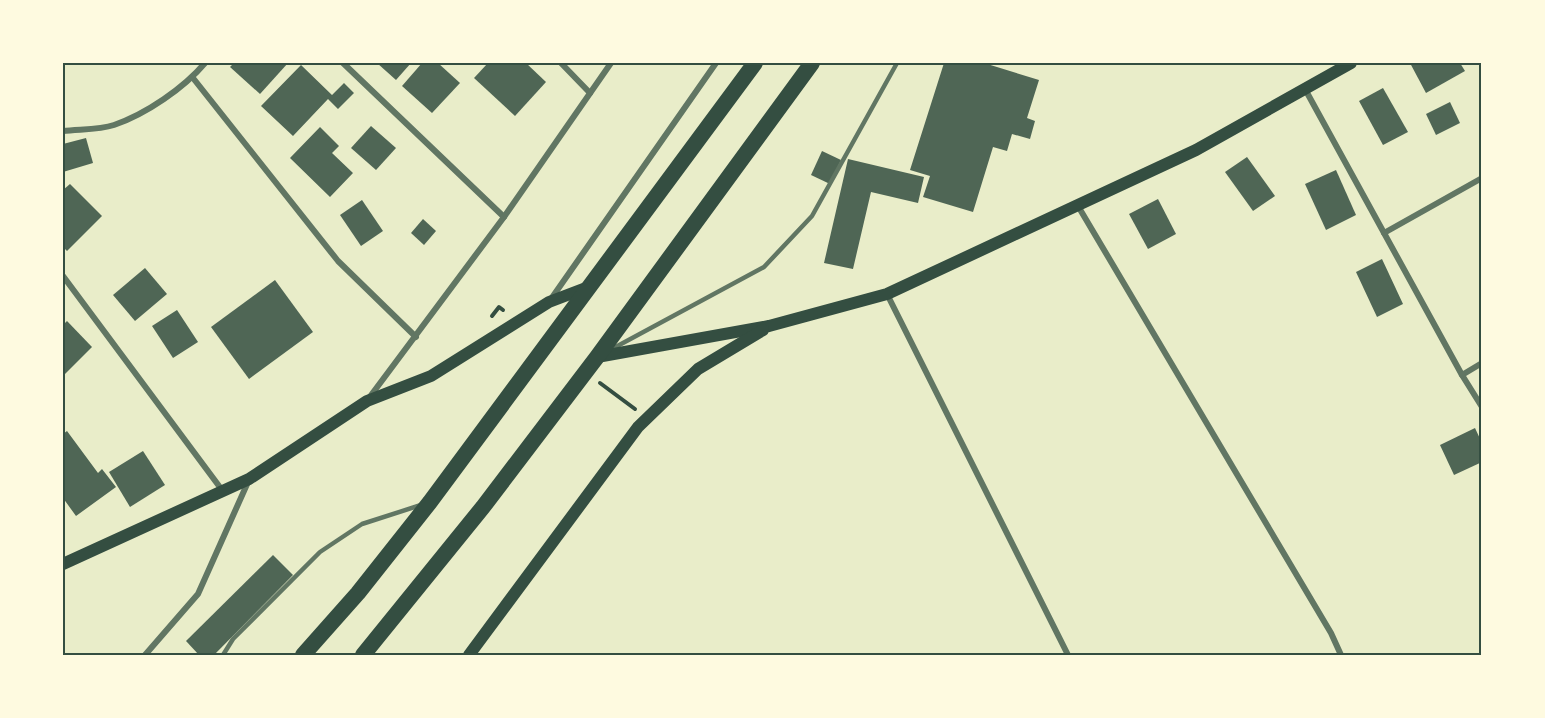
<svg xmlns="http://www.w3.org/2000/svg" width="1545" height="718" font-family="Roboto,sans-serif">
<rect width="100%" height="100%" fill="#e9edc9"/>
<g fill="#4f6655">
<path d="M234,63H288L260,94L230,67Z"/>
<path d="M377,63H411L396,80Z"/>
<path d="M422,63H438L460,83L432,113L402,86Z"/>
<path d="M488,63H526L546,82L515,116L474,78Z"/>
<path d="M944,63H984L1039,80L1027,118L1035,121L1030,139L1012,134L1007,151L993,147L973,212L923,197L930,176L910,170Z"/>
<path d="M1410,63H1460L1465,71L1426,93Z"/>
<path d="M301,65L332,95L344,83L354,93L338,109L328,99L293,136L261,106Z"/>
<path d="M1383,88L1408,132L1383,145L1359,101Z"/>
<path d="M1450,102L1460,123L1436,135L1426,114Z"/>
<path d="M371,126L396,148L376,170L351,148Z"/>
<path d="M320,127L339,146L332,153L353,173L330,197L290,158Z"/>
<path d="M86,138L93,163L63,172V144Z"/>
<path d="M822,151L841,160L830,184L811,175Z"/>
<path d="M1247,157L1275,196L1253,211L1225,172Z"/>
<path d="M848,159L924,177L918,203L871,192L853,269L824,263Z"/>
<path d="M1336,170L1356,215L1326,230L1305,184Z"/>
<path d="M70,184L102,216L67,251L63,247V190Z"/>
<path d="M1158,199L1176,234L1148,249L1129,214Z"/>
<path d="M362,200L383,231L361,246L340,215Z"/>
<path d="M423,219L436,231L424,245L411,233Z"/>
<path d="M1382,259L1403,304L1377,317L1356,272Z"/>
<path d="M145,268L167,294L135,321L113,295Z"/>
<path d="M275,280L313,332L249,379L211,327Z"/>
<path d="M177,310L198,342L173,358L152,326Z"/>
<path d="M67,321L92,347L65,374L63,372V325Z"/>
<path d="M1475,428L1482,443V462L1454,475L1440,445Z"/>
<path d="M67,431L98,473L102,469L116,487L76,516L63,498V434Z"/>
<path d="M143,451L165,485L130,507L109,472Z"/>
<path d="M273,555L293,575L214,655H199L186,641Z"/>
</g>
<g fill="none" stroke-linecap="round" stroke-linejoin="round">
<g stroke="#344e41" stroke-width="4">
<path d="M492,316L499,307L503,310"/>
<path d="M600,383L635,409"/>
</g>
<g stroke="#617663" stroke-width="4.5">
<path d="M610,350L764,267L812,216L897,63"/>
<path d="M223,655L233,639L320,552L362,524L421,505"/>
</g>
<g stroke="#617663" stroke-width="6">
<path d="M343,63L504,217"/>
<path d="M561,63L590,93"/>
<path d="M193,78L338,261L416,337"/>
<path d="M1305,89L1462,375L1482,407"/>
<path d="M63,131C79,129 99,130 114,125C146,114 184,88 205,63"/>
<path d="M1078,206L1331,633L1341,655"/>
<path d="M1384,233L1482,178"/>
<path d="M63,276L222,490"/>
<path d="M887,294L1068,655"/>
<path d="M551,299L716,63"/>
<path d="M1462,375L1482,363"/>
<path d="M369,398L504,217L611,63"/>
<path d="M145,655L198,594L248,482"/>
</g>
<g stroke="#344e41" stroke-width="12">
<path d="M597,357L769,326L887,294L1196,150L1351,63"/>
<path d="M63,564L249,479L367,401L431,376L549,302L591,286"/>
<path d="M469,655L638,427L698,369L763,330"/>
</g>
<g stroke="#344e41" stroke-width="16">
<path d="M303,655L358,593L430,502L755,63"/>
<path d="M363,655L483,507L597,357L812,63"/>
</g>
</g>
<rect width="1545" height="718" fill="none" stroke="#fefae0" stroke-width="129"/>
<rect x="64" y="64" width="1416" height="590" fill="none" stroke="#344e41" stroke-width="2"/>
</svg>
